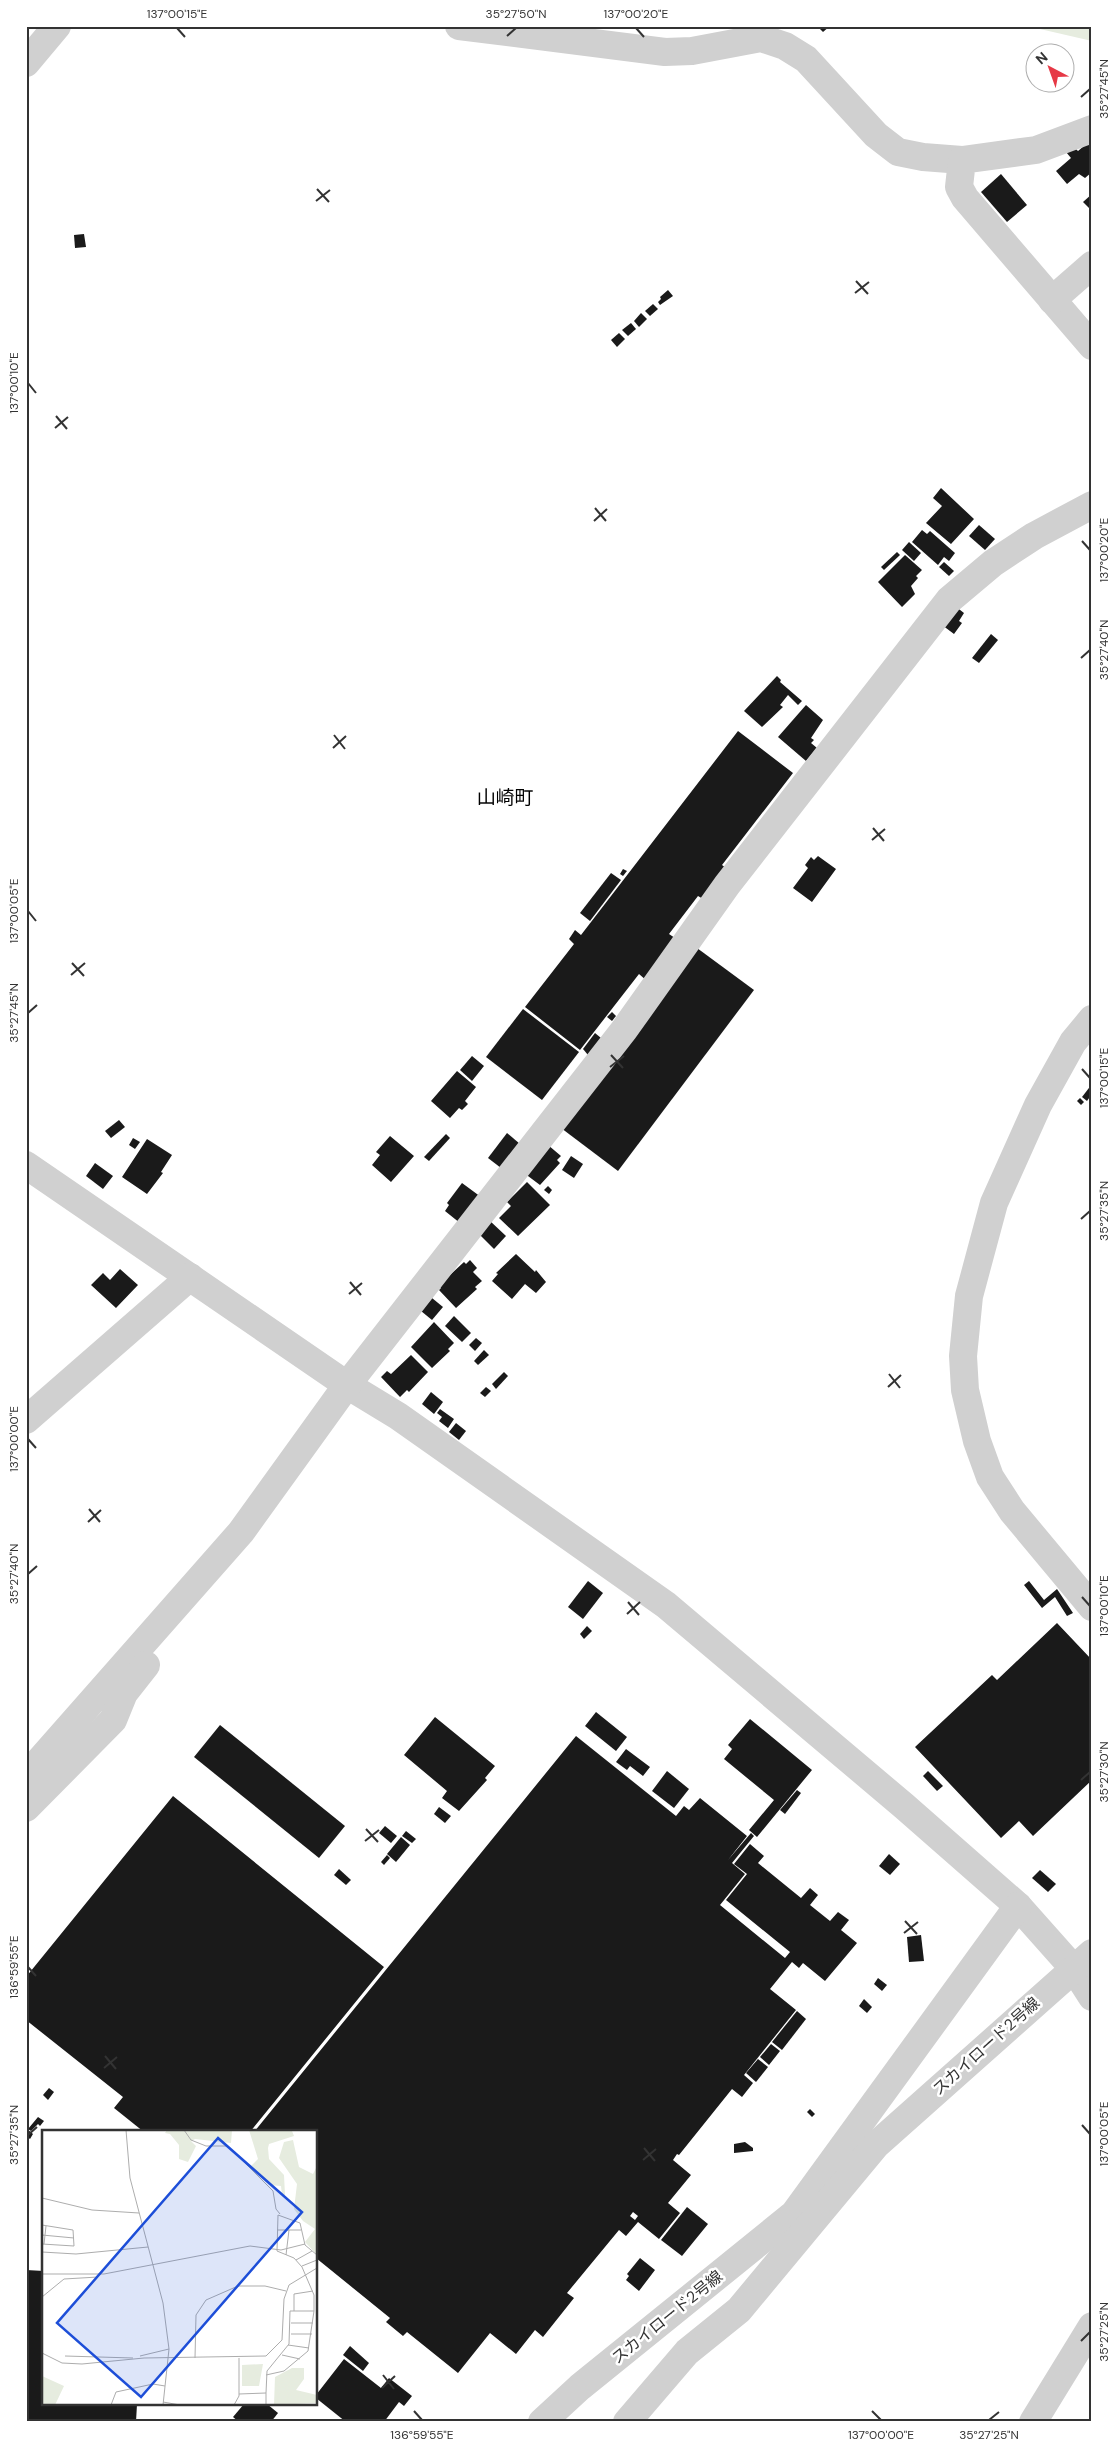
<svg xmlns="http://www.w3.org/2000/svg" width="1118" height="2448" font-family="'DM Sans','Noto Sans JP',sans-serif">
<rect width="100%" height="100%" fill="#fff"/>
<path fill="#e6ecdf" d="M1038,26H1092V41L1040,29Z"/>
<g fill="#1a1a1a" fill-rule="evenodd">
<path d="M823,26H830L823,32L820,29Z"/>
<path d="M1091,140L1092,172L1085,178L1079,174L1067,184L1056,171L1071,158L1066,152L1073,146L1078,151Z"/>
<path d="M1001,174L1027,205L1007,222L981,192Z"/>
<path d="M1092,194V211L1083,202Z"/>
<path d="M84,234L86,247L75,248L74,235Z"/>
<path d="M668,290L673,296L660,305L658,302L661,299L660,297Z"/>
<path d="M653,304L658,309L650,316L645,311Z"/>
<path d="M641,313L647,319L639,327L634,321Z"/>
<path d="M631,323L636,329L628,336L622,330Z"/>
<path d="M619,333L625,339L617,347L611,340Z"/>
<path d="M941,488L974,519L951,544L926,523L942,506L933,498Z"/>
<path d="M979,525L995,539L985,550L969,536Z"/>
<path d="M922,530L927,534L930,531L955,553L949,561L944,557L938,565L912,542Z"/>
<path d="M909,542L921,553L914,561L902,550Z"/>
<path d="M897,552L900,555L884,570L881,567Z"/>
<path d="M905,555L922,570L916,576L918,578L911,586L915,594L902,607L878,582Z"/>
<path d="M944,562L954,571L949,576L939,567Z"/>
<path d="M955,606L964,613L959,621L962,623L954,634L942,625Z"/>
<path d="M991,634L998,640L979,663L972,658Z"/>
<path d="M777,676L781,680L780,682L802,701L798,705L788,695L780,705L783,707L762,727L744,711Z"/>
<path d="M806,705L823,720L811,738L814,740L811,743L817,748L806,761L778,737Z"/>
<path d="M738,731L793,773L722,865L726,868L703,899L698,896L669,934L678,940L647,981L639,974L580,1050L525,1007L574,944L569,939L575,930L581,935Z"/>
<path d="M818,856L836,869L812,902L793,888L808,868L805,865L811,857L814,860Z"/>
<path d="M623,869L627,871L623,876L620,874Z"/>
<path d="M611,873L621,880L590,921L580,913Z"/>
<path d="M697,948L754,990L618,1171L561,1128Z"/>
<path d="M523,1009L579,1052L542,1100L486,1057Z"/>
<path d="M612,1012L616,1016L612,1021L607,1017Z"/>
<path d="M595,1033L601,1038L588,1055L583,1049Z"/>
<path d="M472,1056L484,1066L472,1081L460,1070Z"/>
<path d="M457,1071L476,1087L465,1101L468,1104L462,1110L459,1108L450,1118L431,1101Z"/>
<path d="M1092,1084V1094L1087,1101L1082,1097Z"/>
<path d="M1080,1098L1084,1102L1081,1105L1077,1101Z"/>
<path d="M119,1120L125,1127L111,1138L105,1131Z"/>
<path d="M507,1133L520,1144L501,1168L488,1158Z"/>
<path d="M446,1134L450,1138L429,1161L424,1157Z"/>
<path d="M390,1136L414,1156L391,1182L372,1165L380,1155L376,1152Z"/>
<path d="M133,1138L140,1142L135,1149L129,1145Z"/>
<path d="M147,1139L172,1155L161,1172L163,1173L147,1194L122,1177Z"/>
<path d="M548,1145L561,1156L557,1160L560,1163L540,1185L524,1173Z"/>
<path d="M571,1156L583,1164L574,1178L562,1170Z"/>
<path d="M95,1163L113,1176L103,1189L86,1176Z"/>
<path d="M527,1182L550,1205L518,1236L499,1218L511,1206L507,1202Z"/>
<path d="M462,1183L481,1197L460,1223L445,1211L449,1205L447,1203Z"/>
<path d="M548,1186L552,1190L549,1194L544,1190Z"/>
<path d="M489,1220L506,1236L494,1249L477,1232Z"/>
<path d="M516,1254L535,1272L536,1270L546,1282L536,1293L525,1284L512,1299L492,1281L498,1274L496,1273Z"/>
<path d="M470,1260L477,1268L473,1272L482,1281L475,1287L477,1289L456,1308L439,1290L441,1288L438,1286L464,1262L466,1264Z"/>
<path d="M120,1269L138,1285L116,1308L91,1285L103,1273L110,1280Z"/>
<path d="M432,1298L443,1307L432,1320L421,1311Z"/>
<path d="M454,1316L471,1333L462,1342L445,1326Z"/>
<path d="M434,1322L454,1343L448,1349L450,1351L432,1368L411,1347Z"/>
<path d="M476,1338L482,1343L475,1351L469,1345Z"/>
<path d="M484,1350L489,1355L478,1365L474,1361Z"/>
<path d="M411,1355L428,1372L409,1392L407,1390L400,1397L381,1377L387,1371L391,1374Z"/>
<path d="M504,1372L508,1376L496,1389L492,1384Z"/>
<path d="M486,1387L491,1391L485,1397L480,1393Z"/>
<path d="M431,1392L443,1402L434,1414L422,1404Z"/>
<path d="M440,1409L454,1419L448,1428L439,1421L442,1417L437,1413Z"/>
<path d="M456,1423L466,1431L459,1440L449,1432Z"/>
<path d="M588,1581L603,1593L583,1619L568,1607Z"/>
<path d="M1029,1581L1044,1600L1057,1589L1073,1613L1067,1616L1055,1597L1042,1608L1024,1585Z"/>
<path d="M1057,1623L1092,1660V1780L1033,1836L1019,1821L1001,1838L915,1747L992,1675L997,1680Z"/>
<path d="M587,1626L592,1631L584,1639L580,1634Z"/>
<path d="M596,1712L627,1737L616,1751L585,1726Z"/>
<path d="M435,1717L495,1766L485,1778L487,1780L459,1811L442,1798L447,1791L404,1755Z"/>
<path d="M750,1719L812,1770L757,1837L749,1830L774,1800L724,1759L732,1749L728,1745Z"/>
<path d="M220,1725L345,1826L319,1858L194,1757Z"/>
<path d="M576,1736L676,1816L684,1806L689,1810L700,1798L747,1836L728,1860L751,1833L754,1836L732,1863L745,1874L720,1905L785,1958L790,1952L726,1900L747,1874L734,1864L750,1844L764,1856L758,1863L801,1898L810,1888L818,1895L810,1905L830,1921L838,1912L849,1920L841,1930L857,1943L825,1981L803,1963L799,1968L792,1962L770,1989L796,2010L744,2075L753,2083L742,2097L732,2089L679,2155L677,2154L673,2160L691,2175L668,2203L680,2213L659,2239L638,2222L626,2236L619,2230L567,2293L574,2298L543,2337L535,2330L516,2354L490,2333L458,2373L407,2332L403,2336L386,2322L390,2318L316,2258V2132H254ZM633,2212L638,2216L635,2220L630,2216Z"/>
<path d="M626,1749L650,1767L643,1776L630,1766L627,1770L616,1762Z"/>
<path d="M667,1771L689,1789L674,1808L652,1791Z"/>
<path d="M928,1771L943,1786L937,1791L923,1776Z"/>
<path d="M797,1790L801,1793L785,1814L780,1810Z"/>
<path d="M173,1796L384,1967L250,2132H144L114,2108L123,2097L26,2020V1977Z"/>
<path d="M439,1807L451,1816L445,1823L434,1814Z"/>
<path d="M385,1826L397,1836L391,1843L379,1833Z"/>
<path d="M406,1831L416,1839L412,1843L402,1836Z"/>
<path d="M401,1837L410,1845L396,1862L387,1854Z"/>
<path d="M889,1854L900,1864L890,1875L879,1866Z"/>
<path d="M387,1855L390,1858L384,1865L381,1862Z"/>
<path d="M339,1869L351,1880L346,1885L334,1875Z"/>
<path d="M1040,1870L1056,1884L1048,1892L1032,1878Z"/>
<path d="M921,1935L924,1961L909,1962L907,1937Z"/>
<path d="M878,1978L887,1985L882,1991L874,1984Z"/>
<path d="M864,1999L872,2007L867,2013L859,2006Z"/>
<path d="M797,2011L806,2019L782,2050L772,2042Z"/>
<path d="M771,2044L780,2051L769,2065L760,2057Z"/>
<path d="M758,2059L768,2067L756,2082L746,2073Z"/>
<path d="M49,2088L54,2092L48,2100L43,2095Z"/>
<path d="M810,2109L815,2114L812,2117L807,2112Z"/>
<path d="M38,2117L44,2121L40,2126L38,2124L31,2131L28,2129Z"/>
<path d="M27,2129L33,2134L30,2139L26,2136Z"/>
<path d="M745,2142L753,2148V2151L734,2153V2144Z"/>
<path d="M687,2207L708,2224L682,2256L661,2240Z"/>
<path d="M640,2258L655,2270L639,2291L626,2280L629,2276L627,2274Z"/>
<path d="M26,2270L44,2271V2404H137L136,2422H26Z"/>
<path d="M350,2346L369,2363L363,2371L343,2355Z"/>
<path d="M344,2359L381,2388L389,2378L412,2396L404,2406L399,2402L384,2422H346L316,2398V2395Z"/>
<path d="M244,2404H267L278,2413L271,2422H239L233,2417Z"/>
</g>
<g fill="none" stroke-linecap="round" stroke-linejoin="round">
<g stroke="#d0d0d0" stroke-width="28">
<path d="M459,26L665,52L692,51L761,38L785,46L806,59L876,135L898,152L923,157L962,160"/>
<path d="M26,63L57,26"/>
<path d="M1092,129L1036,150L962,160L959,187L965,198L1092,346"/>
<path d="M1052,300L1092,265"/>
<path d="M1092,1019L1073,1042L1038,1105L994,1203L969,1296L963,1356L965,1390L977,1441L990,1477L1012,1511L1092,1607"/>
<path d="M26,1165L347,1385L398,1416L666,1605L904,1806L1018,1906L1074,1969L1092,1997"/>
<path d="M26,1420L190,1277"/>
<path d="M26,1776L241,1532L347,1385L624,1030L727,885L949,600L993,563L1034,536L1092,505"/>
<path d="M26,1808L113,1720L124,1693L146,1665"/>
<path d="M542,2422L580,2387L794,2214L1018,1906"/>
<path d="M627,2422L687,2352L739,2310L876,2145L1092,1953"/>
<path d="M1033,2422L1092,2326"/>
</g>
</g>
<path fill="none" stroke="#333" stroke-width="2" d="M177,28L185,37M636,28L644,37M507,36L516,28M1081,97L1090,89M317,189L329,202M316,201L330,190M856,281L868,294M855,293L869,282M28,383L36,393M56,416L67,429M55,428L68,417M595,508L606,521M594,521L607,509M1082,541L1090,550M1081,658L1090,650M334,735L345,749M333,748L346,736M873,828L884,841M872,840L885,829M28,911L36,921M72,963L84,976M71,975L85,963M28,1013L37,1005M611,1055L623,1068M610,1067L624,1056M1082,1069L1090,1078M1081,1219L1090,1211M350,1282L361,1295M349,1294L362,1283M889,1374L900,1388M888,1387L901,1375M28,1439L36,1448M89,1509L100,1522M88,1522L101,1510M28,1574L37,1566M1082,1597L1090,1606M628,1602L639,1615M627,1614L640,1602M1081,1780L1090,1772M366,1829L378,1842M365,1841L379,1830M905,1921L917,1934M904,1933L918,1922M28,1967L36,1976M105,2056L116,2069M104,2068L117,2057M1082,2125L1090,2134M28,2135L37,2127M644,2148L655,2161M643,2160L656,2149M1081,2341L1090,2332M383,2375L394,2389M382,2388L395,2376M414,2411L422,2420M872,2411L881,2420M989,2420L999,2412"/>
<g text-anchor="middle" dominant-baseline="central" stroke-width="5" stroke-linejoin="round" paint-order="stroke">
<g font-size="16" fill="#333" stroke="#fff">
<text transform="translate(986 2046) rotate(-42)">スカイロード2号線</text>
<text transform="translate(667 2317) rotate(-39)">スカイロード2号線</text>
</g>
<g font-size="19" fill="#000" stroke="#fff">
<text x="505" y="797">山崎町</text>
</g>
</g>
<g transform="translate(42 2130)">
<rect width="275" height="275" fill="#fff"/>
<path d="M125,0H190L189,13L153,9L149,11L154,16L146,32L137,29V15L128,4L123,3ZM207,0L250,1L252,6L227,14L226,18L227,29L242,45L243,65H240L239,56L227,55L209,36L216,29ZM251,10L257,37L271,44L275,36V125L263,112L273,99L261,91L252,79L255,54L237,28L242,12ZM221,234L217,256H200V235ZM250,238H262V249L254,260L275,265V273L232,275L233,247ZM0,246L22,256L13,275H0Z" fill="#e6ecdf"/>
<path fill="none" stroke="#adadad" stroke-width="1" d="M84,0L88,48L121,173L127,219L121,275M142,0L149,10L164,16H186L231,61L234,79L238,84M0,68L50,80L97,83M0,95L31,100L32,116L0,114M235,100H259M0,105L32,108M2,114L4,96M0,122L34,124L106,117M244,125L247,100M254,130L270,121M260,136L275,130M0,144H62L208,116L239,120L263,114M0,167L22,149L56,147M252,181V164L271,161M249,193H271M249,204H270M246,215L267,218M0,223L20,233L40,234L102,228L224,226L240,210L242,169L247,155L275,138M240,225L258,229M23,226L91,228M98,226L127,219M153,228L154,185L164,170L196,156H223L244,161M224,245L242,241L266,221L272,181V165L260,137L252,128L235,121L236,85L258,93L263,115L275,125M224,263L225,241L247,214L248,181H272M197,264L224,263V275M121,272L138,275M69,275L74,262L111,254L123,256M192,275L197,266V228"/>
<path fill="#1d4ed8" fill-opacity="0.15" stroke="#1d4ed8" stroke-width="2.5" d="M176,8L260,82L99,267L15,193Z"/>
<rect width="275" height="275" fill="none" stroke="#333" stroke-width="2.5"/>
</g>
<rect width="1118" height="2448" fill="none" stroke="#ffffff" stroke-width="55"/>
<g transform="translate(1050 68) rotate(319)"><circle r="24" fill="#ffffff" stroke="#adadad"/>
<path d="M0-4L9 19L0 12L-9 19Z" fill="#e63946"/>
<text y="-8" font-size="14" font-weight="bold" text-anchor="middle" fill="#333333">N</text>
</g>
<rect x="28" y="28" width="1062" height="2392" fill="none" stroke="#333" stroke-width="2"/>
<g font-size="12" text-anchor="middle" fill="#333">
<text x="177" y="18">137°00'15"E</text>
<text x="516" y="18">35°27'50"N</text>
<text x="636" y="18">137°00'20"E</text>
<text transform="translate(1104 89) rotate(-90)" y="4">35°27'45"N</text>
<text transform="translate(14 383) rotate(-90)" y="4">137°00'10"E</text>
<text transform="translate(1104 550) rotate(-90)" y="4">137°00'20"E</text>
<text transform="translate(1104 650) rotate(-90)" y="4">35°27'40"N</text>
<text transform="translate(14 911) rotate(-90)" y="4">137°00'05"E</text>
<text transform="translate(14 1013) rotate(-90)" y="4">35°27'45"N</text>
<text transform="translate(1104 1078) rotate(-90)" y="4">137°00'15"E</text>
<text transform="translate(1104 1211) rotate(-90)" y="4">35°27'35"N</text>
<text transform="translate(14 1439) rotate(-90)" y="4">137°00'00"E</text>
<text transform="translate(14 1574) rotate(-90)" y="4">35°27'40"N</text>
<text transform="translate(1104 1606) rotate(-90)" y="4">137°00'10"E</text>
<text transform="translate(1104 1772) rotate(-90)" y="4">35°27'30"N</text>
<text transform="translate(14 1967) rotate(-90)" y="4">136°59'55"E</text>
<text transform="translate(1104 2134) rotate(-90)" y="4">137°00'05"E</text>
<text transform="translate(14 2135) rotate(-90)" y="4">35°27'35"N</text>
<text transform="translate(1104 2332) rotate(-90)" y="4">35°27'25"N</text>
<text x="422" y="2439">136°59'55"E</text>
<text x="881" y="2439">137°00'00"E</text>
<text x="989" y="2439">35°27'25"N</text>
</g>
</svg>
